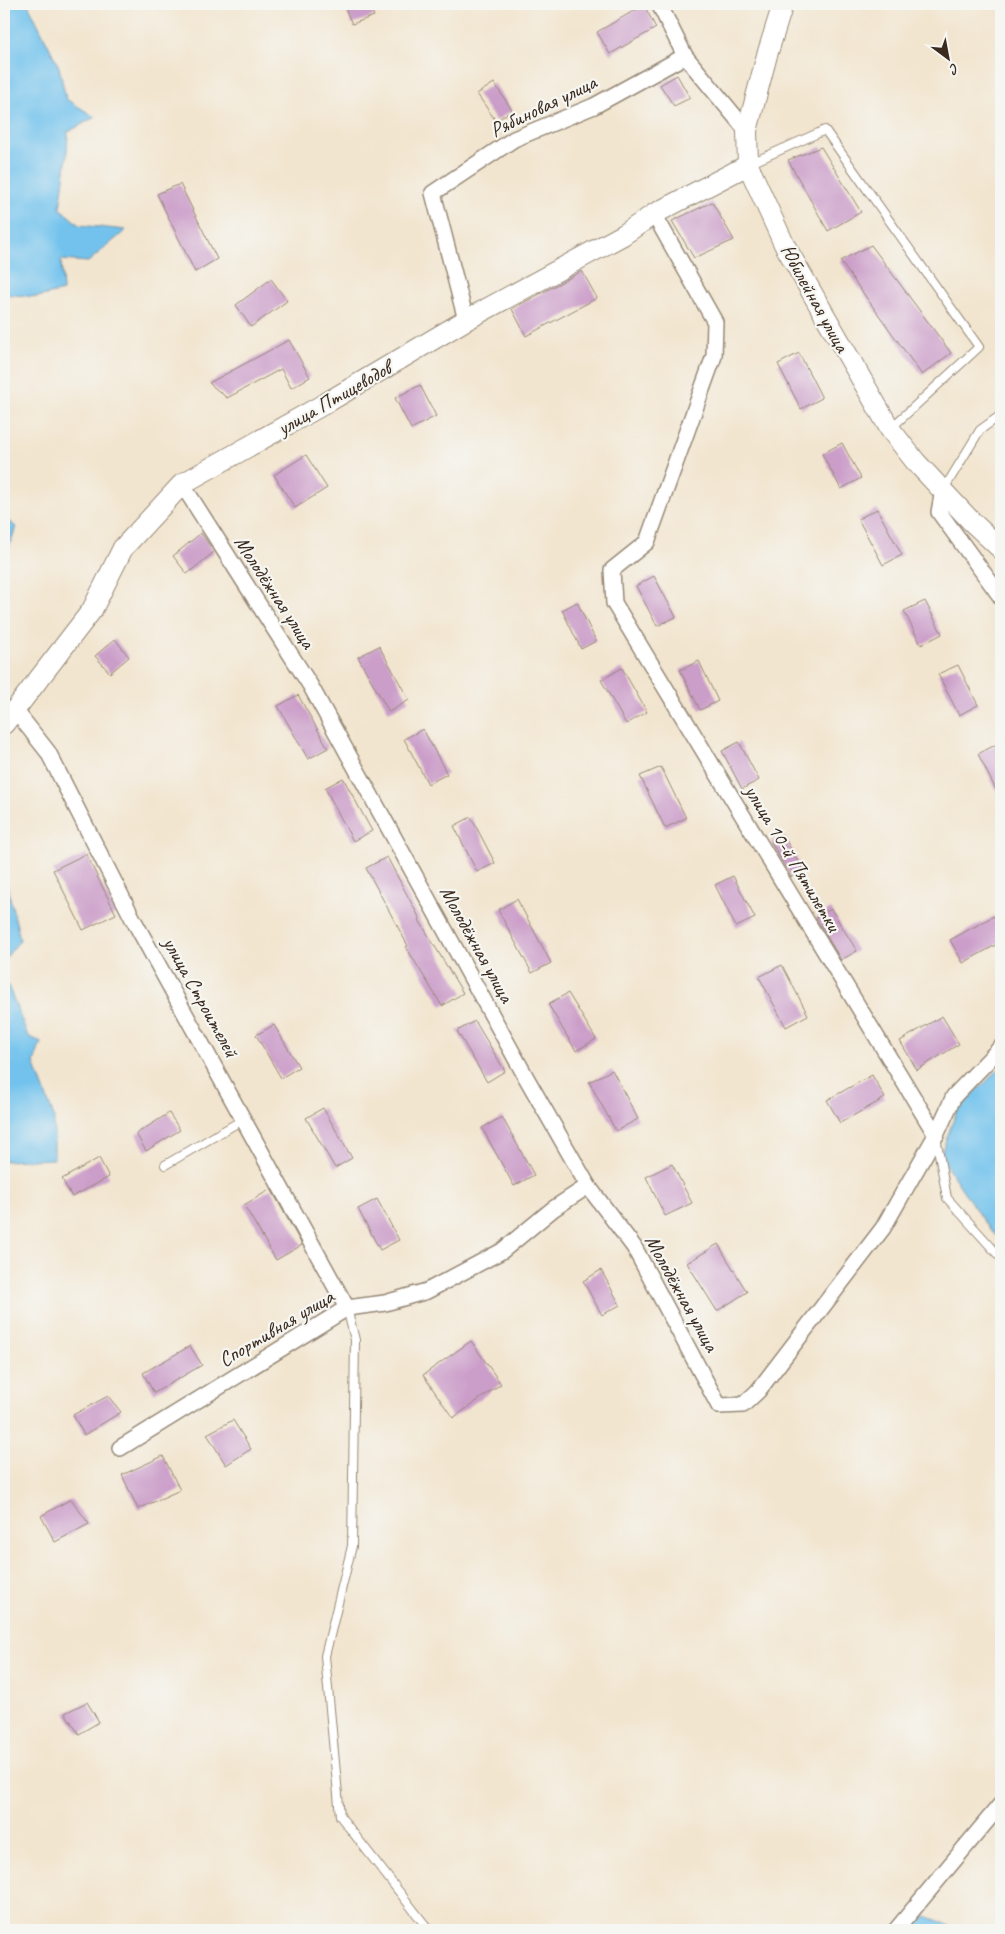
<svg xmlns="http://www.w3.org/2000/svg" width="1005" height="1934" font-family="Caveat,sans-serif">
<rect width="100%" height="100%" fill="#f6f6f2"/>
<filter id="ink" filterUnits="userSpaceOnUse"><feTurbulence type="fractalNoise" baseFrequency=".02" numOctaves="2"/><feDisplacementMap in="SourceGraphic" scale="10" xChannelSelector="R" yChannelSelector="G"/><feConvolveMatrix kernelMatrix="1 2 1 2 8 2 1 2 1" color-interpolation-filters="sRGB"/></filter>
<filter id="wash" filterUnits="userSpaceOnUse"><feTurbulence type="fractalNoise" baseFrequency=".0096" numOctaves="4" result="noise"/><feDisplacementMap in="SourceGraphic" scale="20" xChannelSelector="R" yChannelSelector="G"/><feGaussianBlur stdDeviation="1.12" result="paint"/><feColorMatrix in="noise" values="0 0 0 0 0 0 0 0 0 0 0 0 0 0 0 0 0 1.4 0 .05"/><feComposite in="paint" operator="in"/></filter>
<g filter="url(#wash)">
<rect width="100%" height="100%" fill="#f2e5cf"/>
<g fill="#72c2ed" stroke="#567686">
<path d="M4,4H28L59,67L66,99L95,117L68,132L67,156L60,208L79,225L126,230L88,262L61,260L63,291L37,297L4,294L5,109L4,102Z"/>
<path d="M4,517L16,527L4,561Z"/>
<path d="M4,866C7,891 15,915 20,940L4,960Z"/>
<path d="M4,983H7L28,1036L41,1042L34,1063L54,1117V1159L4,1161Z"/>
<path d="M1001,1067V1242L984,1222L940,1156L957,1110Z"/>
<path d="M920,1914L944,1923L956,1930H902Z"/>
</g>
<g id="blocks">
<g fill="#cb9dc9">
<path d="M343,4H369L374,16L352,24Z"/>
<path d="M644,5L656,28L610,54L597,32Z"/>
<path d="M677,75L690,98L674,106L660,85Z"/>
<path d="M494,83L512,110L496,121L477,94Z"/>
<path d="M821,147L861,212L828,231L788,160Z"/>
<path d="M180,184L217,259L195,272L157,194Z"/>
<path d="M712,202L734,240L694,258L672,221Z"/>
<path d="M871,245L951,353L922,375L840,261Z"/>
<path d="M582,271L597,298L526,336L512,309Z"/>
<path d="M271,279L287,301L251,327L236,305Z"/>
<path d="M289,340L310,377L291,388L281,369L227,398L209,383Z"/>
<path d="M799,353L822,398L801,409L778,364Z"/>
<path d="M420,385L436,416L411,429L395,398Z"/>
<path d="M842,443L861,478L841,489L822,454Z"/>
<path d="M306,455L327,488L295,508L274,475Z"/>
<path d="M877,509L902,555L883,565L858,519Z"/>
<path d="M201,533L214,552L187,574L173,556Z"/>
<path d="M654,576L676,617L657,626L636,586Z"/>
<path d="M925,601L942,634L921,645L904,611Z"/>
<path d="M577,602L596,641L581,649L562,610Z"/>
<path d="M115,639L129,657L110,673L95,656Z"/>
<path d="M379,646L409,700L389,712L358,657Z"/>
<path d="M699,661L718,701L700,710L680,670Z"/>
<path d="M958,665L978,705L959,715L938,674Z"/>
<path d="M622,668L647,712L626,724L601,680Z"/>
<path d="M298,695L328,748L308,759L278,706Z"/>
<path d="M423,729L447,774L428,784L404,739Z"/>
<path d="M739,742L759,780L742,789L722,751Z"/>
<path d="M1001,742V800L978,754Z"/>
<path d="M661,767L686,818L665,828L640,776Z"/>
<path d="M343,778L372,831L353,841L325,788Z"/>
<path d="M471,817L495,863L477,872L454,826Z"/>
<path d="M783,835L803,870L791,877L771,842Z"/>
<path d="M86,854L116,914L83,930L53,870Z"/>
<path d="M387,857L420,919L419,920L463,993L442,1006L406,947L408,946L366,868Z"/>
<path d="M733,876L755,918L736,927L715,885Z"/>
<path d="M517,899L551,963L532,973L498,910Z"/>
<path d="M831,909L857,951L841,960L816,918Z"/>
<path d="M994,916L1001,928V942L963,963L950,940Z"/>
<path d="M782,965L808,1015L786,1027L759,977Z"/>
<path d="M568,993L596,1039L576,1051L548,1004Z"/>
<path d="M942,1016L959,1044L917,1070L900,1041Z"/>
<path d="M475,1021L505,1071L487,1082L457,1031Z"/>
<path d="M274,1025L299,1067L281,1078L256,1035Z"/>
<path d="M612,1070L638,1119L616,1131L589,1082Z"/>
<path d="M872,1075L885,1098L840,1123L827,1100Z"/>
<path d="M323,1108L352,1158L335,1168L306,1118Z"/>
<path d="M169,1113L180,1130L146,1151L136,1134Z"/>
<path d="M502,1117L534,1175L514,1186L482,1128Z"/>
<path d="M99,1158L109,1177L72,1197L62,1179Z"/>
<path d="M672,1164L692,1203L665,1216L646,1177Z"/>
<path d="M271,1189L302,1245L276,1260L244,1205Z"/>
<path d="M377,1199L399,1240L380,1250L358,1209Z"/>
<path d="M718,1244L747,1292L717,1311L687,1263Z"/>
<path d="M601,1270L620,1305L602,1315L583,1281Z"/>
<path d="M471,1341L501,1384L453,1418L423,1375Z"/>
<path d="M190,1346L202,1365L154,1393L143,1373Z"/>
<path d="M108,1396L121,1412L84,1435L73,1415Z"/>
<path d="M233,1420L251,1449L226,1465L207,1434Z"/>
<path d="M163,1456L180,1490L138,1509L122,1475Z"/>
<path d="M71,1499L89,1524L55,1542L41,1516Z"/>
<path d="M87,1702L99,1722L79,1734L65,1713Z"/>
</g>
</g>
</g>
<g filter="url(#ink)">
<use href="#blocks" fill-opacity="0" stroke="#968876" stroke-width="1"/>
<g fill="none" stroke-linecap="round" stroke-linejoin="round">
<defs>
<g id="service">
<path d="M749,164L825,130L979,347L891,428"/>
<path d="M944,489L980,430L1001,415"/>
<path d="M936,1137L947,1198L1001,1258"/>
<path d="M165,1165L244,1119"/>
<path d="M347,1308L355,1340L352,1546L325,1656L340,1816L429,1930"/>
</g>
<g id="minor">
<path d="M659,4L685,56L747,131"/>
<path d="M654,214L715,322L714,356L647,542L612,570L614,603L936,1135"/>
<path d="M466,320L433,193L514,139L594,106L685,56"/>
<path d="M182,484L310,685L527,1079L588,1186L634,1247L719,1406L743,1405L758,1391L883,1228L936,1135L954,1096L1001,1047"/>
<path d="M943,490L939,512L1001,597"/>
<path d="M15,710L48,752L133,919L347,1308"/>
<path d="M120,1448L347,1308L385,1303L427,1291L502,1251L553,1209L588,1186"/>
<path d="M896,1930L1001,1804"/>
</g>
<g id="tertiary">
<path d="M783,4L767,55L747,131L748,165L784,244L890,429L915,461L971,521L1001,549"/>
<path d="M4,724L92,610L123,548L182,484L326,403L466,320L623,235L654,214L748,165"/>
</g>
</defs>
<use href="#service" stroke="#968876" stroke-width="10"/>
<use href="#minor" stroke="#968876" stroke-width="18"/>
<use href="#tertiary" stroke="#968876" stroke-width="22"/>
<use href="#service" stroke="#fff" stroke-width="8"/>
<use href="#minor" stroke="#fff" stroke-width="15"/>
<use href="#tertiary" stroke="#fff" stroke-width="20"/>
</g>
</g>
<g text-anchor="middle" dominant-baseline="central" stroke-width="4.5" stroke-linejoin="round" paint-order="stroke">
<g font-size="21" fill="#3b2a1e" stroke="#f6f6f2">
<text transform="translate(543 106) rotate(-26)">Рябиновая улица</text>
<text transform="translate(815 298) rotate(61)">Юбилейная улица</text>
<text transform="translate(334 398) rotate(-30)">улица Птицеводов</text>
<text transform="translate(275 592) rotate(57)">Молодёжная улица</text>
<text transform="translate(793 858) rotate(59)">улица 10-й Пятилетки</text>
<text transform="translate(477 944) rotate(61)">Молодёжная улица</text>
<text transform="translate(201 997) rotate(61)">улица Строителей</text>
<text transform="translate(682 1293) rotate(61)">Молодёжная улица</text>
<text transform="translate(276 1328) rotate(-31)">Спортивная улица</text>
</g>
</g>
<rect width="1005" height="1934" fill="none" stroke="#f6f6f2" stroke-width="20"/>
<g transform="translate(948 58) rotate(148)" stroke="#f6f6f2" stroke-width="4" paint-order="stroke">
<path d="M0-4L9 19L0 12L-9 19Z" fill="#3b2a1e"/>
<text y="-8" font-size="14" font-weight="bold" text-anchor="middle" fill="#3b2a1e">С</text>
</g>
</svg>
